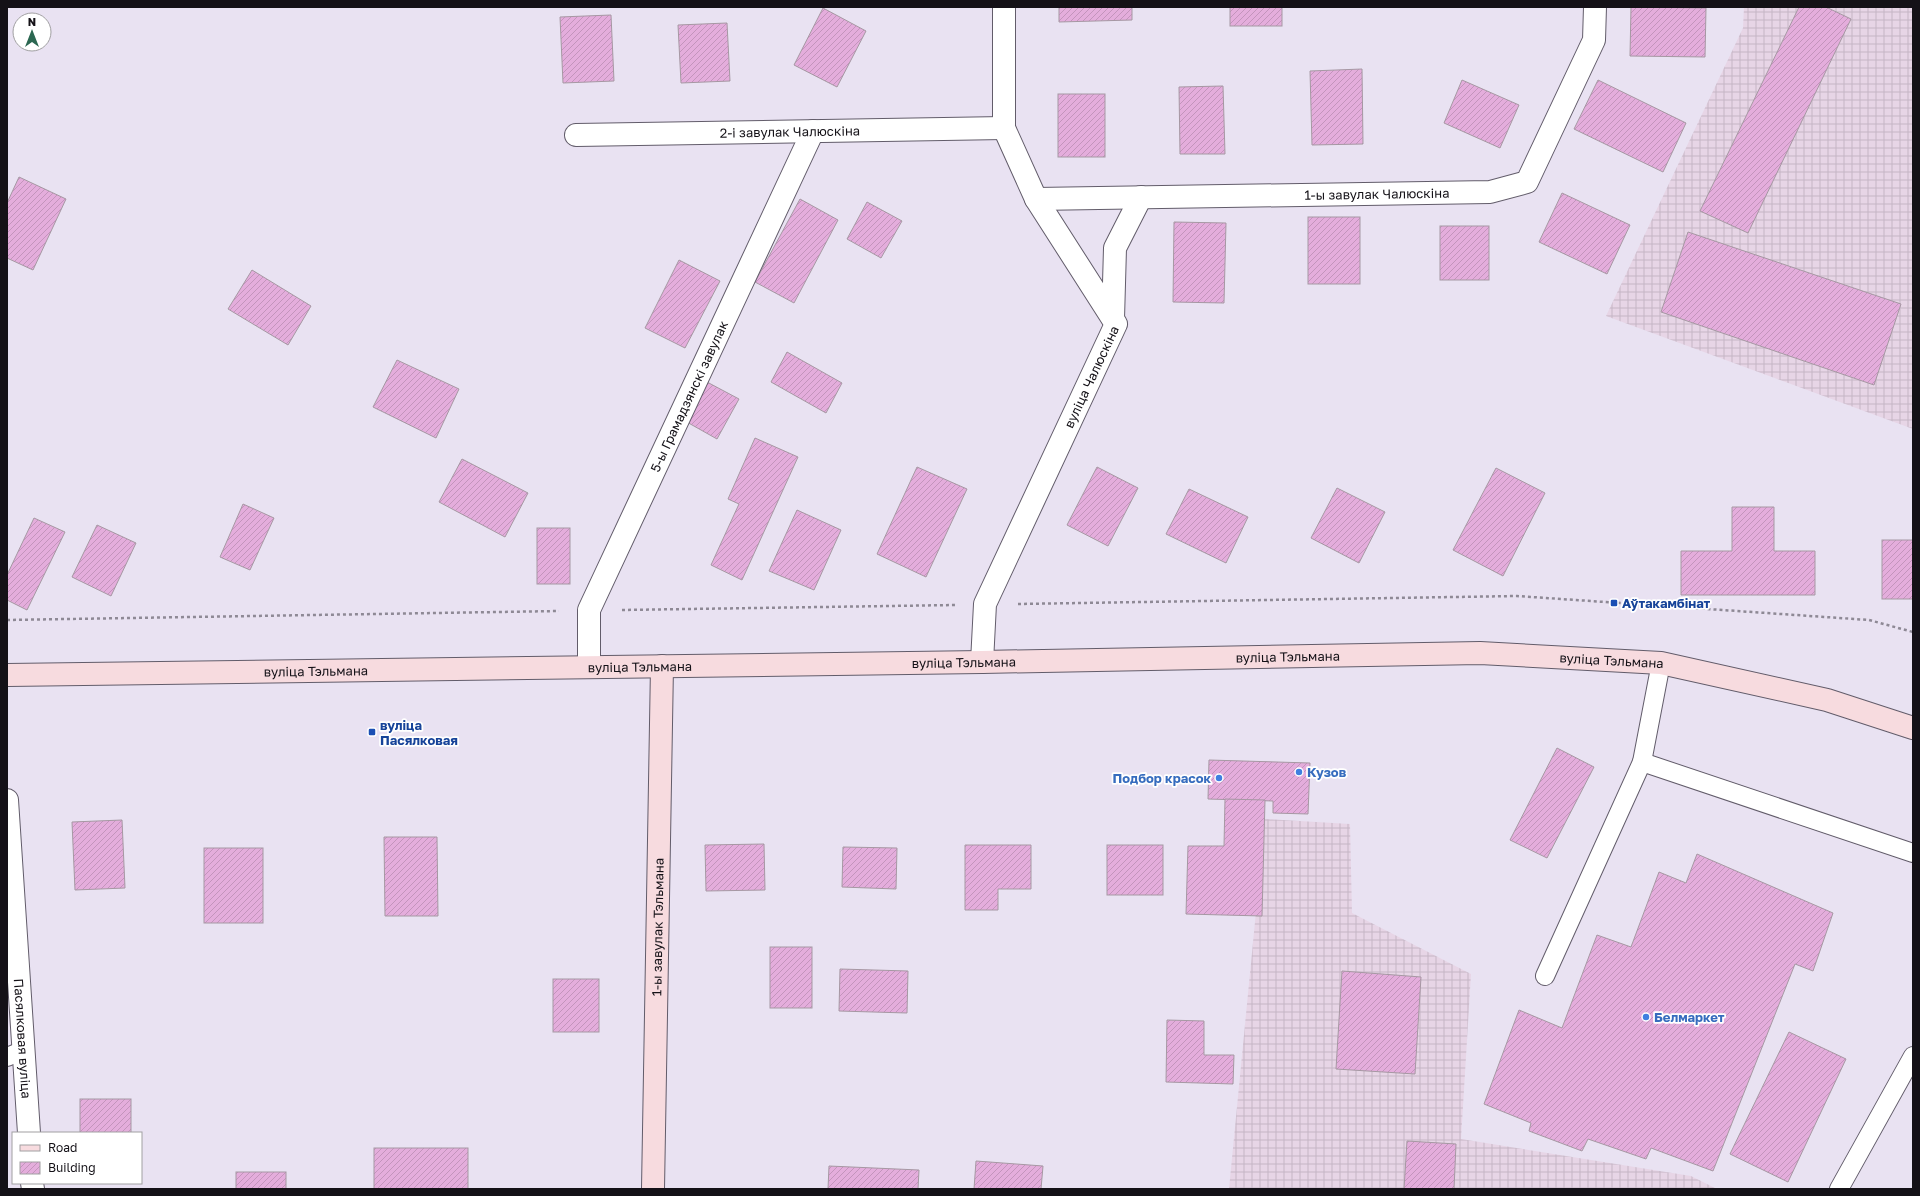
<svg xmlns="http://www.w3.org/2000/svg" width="1920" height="1196" font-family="'Golos Text',sans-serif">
<defs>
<pattern id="industrial-grid" width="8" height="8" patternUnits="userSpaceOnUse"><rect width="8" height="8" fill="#e7d5e6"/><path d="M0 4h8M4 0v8" fill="none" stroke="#c5b6c5"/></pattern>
<pattern id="building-hatch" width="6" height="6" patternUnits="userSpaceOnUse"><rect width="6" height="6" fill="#e4addc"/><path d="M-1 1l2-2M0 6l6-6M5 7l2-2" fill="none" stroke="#c394bc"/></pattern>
</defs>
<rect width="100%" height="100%" fill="#e9e2f2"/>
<g fill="url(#industrial-grid)">
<path d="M1744,7H1913V429L1606,316L1743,28Z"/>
<path d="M1265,819L1350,824L1352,913L1471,974L1461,1139L1691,1176L1717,1189H1229Z"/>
</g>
<g fill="url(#building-hatch)" stroke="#a698a3">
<path d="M1059,7H1132V20L1059,22Z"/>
<rect x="1230" y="7" width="52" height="19"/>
<path d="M1631,7L1706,8L1705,57L1630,56Z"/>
<path d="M1799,7H1826L1851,19L1748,233L1700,211Z"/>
<path d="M823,8L866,31L837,87L794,65Z"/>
<path d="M611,15L614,81L563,83L560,17Z"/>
<path d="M727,23L730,81L681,83L678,25Z"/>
<path d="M1362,69L1363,144L1312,145L1310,71Z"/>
<path d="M1462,80L1519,105L1500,148L1444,123Z"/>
<path d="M1598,80L1686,123L1663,172L1574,129Z"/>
<path d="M1223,86L1225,154H1180L1179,87Z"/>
<rect x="1058" y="94" width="47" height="63"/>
<path d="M19,177L66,199L33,270L7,258V203Z"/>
<path d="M1562,193L1630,225L1607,274L1539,242Z"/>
<path d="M800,199L838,220L794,303L755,282Z"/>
<path d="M867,202L902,221L881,258L847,239Z"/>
<rect x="1308" y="217" width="52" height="67"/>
<path d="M1174,222L1226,223L1224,303L1173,302Z"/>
<rect x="1440" y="226" width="49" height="54"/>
<path d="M1688,232L1901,304L1874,385L1661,312Z"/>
<path d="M679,260L720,281L685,348L645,328Z"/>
<path d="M252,270L311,306L288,345L228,309Z"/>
<path d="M787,352L842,383L826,413L771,382Z"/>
<path d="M397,360L459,389L436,438L373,407Z"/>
<path d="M707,382L739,399L717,439L685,421Z"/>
<path d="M755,438L798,457L742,580L711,565L739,504L728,499Z"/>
<path d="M462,459L528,493L505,537L439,502Z"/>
<path d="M917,467L967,489L926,577L877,554Z"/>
<path d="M1097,467L1138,488L1108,546L1067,525Z"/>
<path d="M1496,468L1545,493L1503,576L1453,550Z"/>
<path d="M1337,488L1385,512L1359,563L1311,538Z"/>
<path d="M1189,489L1248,517L1226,563L1166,534Z"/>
<path d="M243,504L274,518L250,570L220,557Z"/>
<path d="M1732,507H1774V551H1815V595H1681V551H1732Z"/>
<path d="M797,510L841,530L814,590L769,571Z"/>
<path d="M34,518L65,532L27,610L7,600V575Z"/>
<path d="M97,525L136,543L111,596L72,577Z"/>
<rect x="537" y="528" width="33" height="56"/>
<rect x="1882" y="540" width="31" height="59"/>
<path d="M1557,748L1594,767L1547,858L1510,840Z"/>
<path d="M1209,760L1310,763L1308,814L1273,813V801L1208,799Z"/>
<path d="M1225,799L1265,800L1262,916L1186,914L1188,846H1224Z"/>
<path d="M122,820L125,888L75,890L72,822Z"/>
<path d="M384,837H437L438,916H385Z"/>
<path d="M764,844L765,890L706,891L705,845Z"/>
<path d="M965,845H1031V889H998V910H965Z"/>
<rect x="1107" y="845" width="56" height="50"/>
<path d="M843,847L897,848L896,889L842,887Z"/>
<rect x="204" y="848" width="59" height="75"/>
<path d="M1697,854L1833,913L1813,971L1795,964L1713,1171L1651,1148L1646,1159L1588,1139L1582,1151L1529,1131L1531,1123L1484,1104L1519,1010L1562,1028L1597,935L1631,947L1659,872L1686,883Z"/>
<rect x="770" y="947" width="42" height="61"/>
<path d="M840,969L908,971L907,1013L839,1011Z"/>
<path d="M1342,971L1421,977L1415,1074L1336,1069Z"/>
<rect x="553" y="979" width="46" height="53"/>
<path d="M1167,1020L1204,1021V1055H1234L1233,1084L1166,1082Z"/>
<path d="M1789,1032L1846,1059L1788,1182L1730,1154Z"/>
<rect x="80" y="1099" width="51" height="34"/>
<path d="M1407,1141L1456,1144L1454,1189H1404Z"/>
<rect x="374" y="1148" width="94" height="41"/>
<path d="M976,1161L1043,1166L1041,1189H974Z"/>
<path d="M829,1166L919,1170L918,1189H828Z"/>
<rect x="236" y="1172" width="50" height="17"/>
</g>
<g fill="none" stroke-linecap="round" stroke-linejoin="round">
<defs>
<g id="lane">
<path d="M1642,762L1661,663"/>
<path d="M1545,976L1642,762L1913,853"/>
<path d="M7,1057L24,1050"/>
<path d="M1839,1189L1913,1056"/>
</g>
<g id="street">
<path id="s1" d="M576,135L1004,128"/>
<path id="s2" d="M1036,199L1490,192L1527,182L1594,40L1595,7"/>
<path d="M1113,319L1115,248L1141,197"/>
<path id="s3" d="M982,662L985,604L1116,324L1036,199L1004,128V7"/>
<path id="s4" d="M589,666V610L813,131"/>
<path id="s5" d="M7,800L29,1133"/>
<path d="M32,1183L33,1189"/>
</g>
<g id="secondary">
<path id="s6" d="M7,675L982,662L1480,653L1661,663L1827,700L1913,728"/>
<path id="s7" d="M653,1189L662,666"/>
</g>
</defs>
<use href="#lane" stroke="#625c6a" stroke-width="20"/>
<use href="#street" stroke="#625c6a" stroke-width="24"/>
<use href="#secondary" stroke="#625c6a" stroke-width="24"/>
<g stroke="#8e8995" stroke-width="2.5" stroke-dasharray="3 3" stroke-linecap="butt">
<path d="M1018,604L1517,596L1869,620L1913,632"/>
<path d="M622,610L955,605"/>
<path d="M7,620L559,611"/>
</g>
<use href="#lane" stroke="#fff" stroke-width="18"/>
<use href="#street" stroke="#fff" stroke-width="22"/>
<use href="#secondary" stroke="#f7dbdf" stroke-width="22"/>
</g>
<g fill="#1a4fb4" stroke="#fff" stroke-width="1.5">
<rect x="1610" y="599" width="8" height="8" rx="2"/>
<rect x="368" y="728" width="8" height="8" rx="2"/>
</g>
<g fill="#3f7fe0" stroke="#fff" stroke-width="1.5">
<circle cx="1299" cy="772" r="4"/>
<circle cx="1219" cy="778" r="4"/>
<circle cx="1646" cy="1017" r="4"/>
</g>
<g text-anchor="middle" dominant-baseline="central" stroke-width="3.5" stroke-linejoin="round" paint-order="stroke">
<g font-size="13" fill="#141117" stroke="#fff">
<text stroke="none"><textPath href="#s1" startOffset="214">2-і завулак Чалюскіна</textPath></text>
<text stroke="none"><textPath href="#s2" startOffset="341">1-ы завулак Чалюскіна</textPath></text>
<text stroke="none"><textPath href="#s3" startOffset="309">вуліца Чалюскіна</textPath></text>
<text stroke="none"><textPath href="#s4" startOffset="292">5-ы Грамадзянскі завулак</textPath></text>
<text stroke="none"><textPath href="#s6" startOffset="1281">вуліца Тэльмана</textPath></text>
<text stroke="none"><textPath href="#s6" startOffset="1605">вуліца Тэльмана</textPath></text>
<text stroke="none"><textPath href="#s6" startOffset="957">вуліца Тэльмана</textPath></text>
<text stroke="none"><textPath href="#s6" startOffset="633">вуліца Тэльмана</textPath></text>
<text stroke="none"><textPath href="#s6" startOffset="309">вуліца Тэльмана</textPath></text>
<text stroke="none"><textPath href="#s7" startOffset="262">1-ы завулак Тэльмана</textPath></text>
<text stroke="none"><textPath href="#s5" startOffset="239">Пасялковая вуліца</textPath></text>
</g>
<g font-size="13" font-weight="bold" fill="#164399" stroke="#fff" text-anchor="start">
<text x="1622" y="603">Аўтакамбінат</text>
<text x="380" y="725">вуліца<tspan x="380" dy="15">Пасялковая</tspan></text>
</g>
<g font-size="13" font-weight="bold" fill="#366cbe" stroke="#fff" text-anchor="start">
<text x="1307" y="772">Кузов</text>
<text x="1211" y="778" text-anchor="end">Подбор красок</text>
<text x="1654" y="1017">Белмаркет</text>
</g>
</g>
<rect width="1920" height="1196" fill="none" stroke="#141117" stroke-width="16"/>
<rect x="12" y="1132" width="130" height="52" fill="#ffffff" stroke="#a1a0a2"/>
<rect x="20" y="1145" width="20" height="6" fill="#f7dbdf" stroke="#a1a0a2"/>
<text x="48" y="1152" font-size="12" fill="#141117">Road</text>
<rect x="20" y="1162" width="20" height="12" fill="url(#building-hatch)" stroke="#a1a0a2"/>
<text x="48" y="1172" font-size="12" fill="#141117">Building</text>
<g transform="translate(32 32)"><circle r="19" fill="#ffffff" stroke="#a1a0a2"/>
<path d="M0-3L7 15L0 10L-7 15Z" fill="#2b6751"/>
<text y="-6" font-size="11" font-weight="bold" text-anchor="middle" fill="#141117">N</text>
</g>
</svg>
